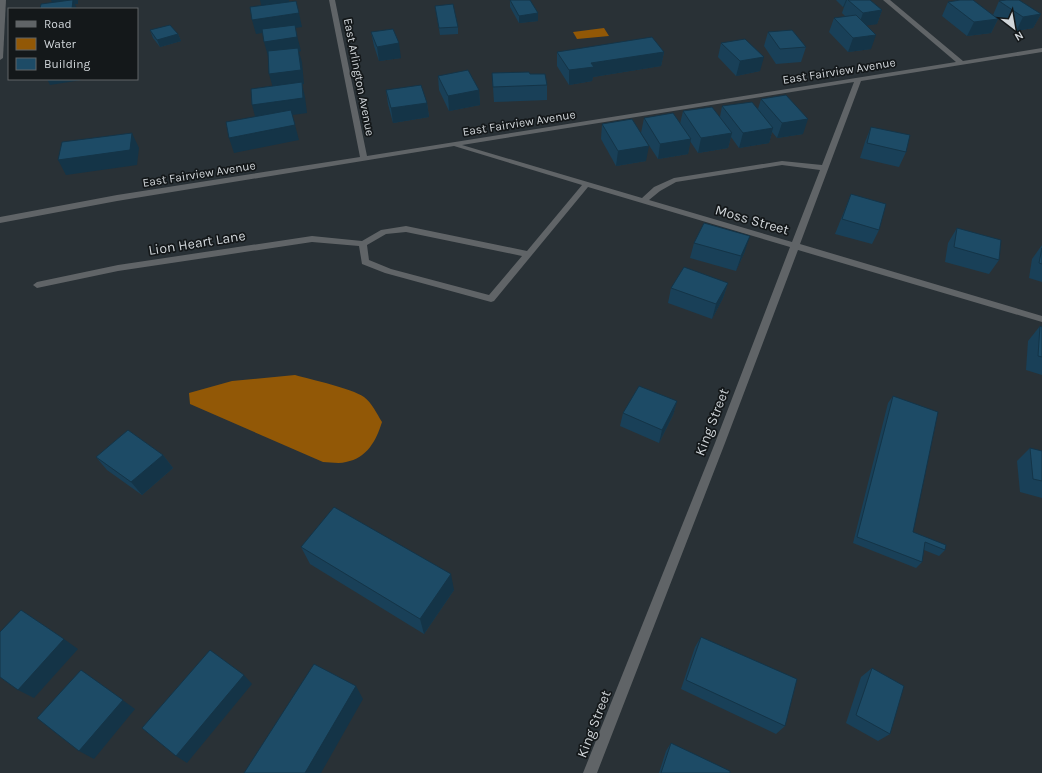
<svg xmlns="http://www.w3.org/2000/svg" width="1042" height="773" font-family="Karla,sans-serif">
<rect width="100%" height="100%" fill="#293136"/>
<g fill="#925806">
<path d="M604,28L609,36L577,39L573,32Z"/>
<path d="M295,375C312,380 351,388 364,397C372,403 377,414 382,422C376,441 367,458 346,462C339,464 330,462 323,462L190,404L189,393L232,381Z"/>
</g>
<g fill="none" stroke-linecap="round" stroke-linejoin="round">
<g fill="#606467" fill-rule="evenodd">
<path d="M0,0H6L3,58L0,60Z"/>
<path d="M329,0H335L367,156L956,62L883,0H890L963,61L1042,48V52L861,81L800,244L1042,316V322L798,250L725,443L597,773H583L715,443L790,247L588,187L494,301L491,302L385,273L362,264L359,246L312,242L118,271L37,288L33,285L37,282L118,265L312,236L362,241L381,230L406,226L527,251L582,185L454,146L117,201L0,223V217L117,195L360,157ZM854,82L822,165L782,161L674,178L654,187L642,198L462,145ZM782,165L820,170L792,242L649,200L660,191L676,182ZM406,232L522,256L489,295L391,269L369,260L367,245L386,234Z"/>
</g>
</g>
<g fill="#194058">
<path d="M510,0L538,13V21L519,23L510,7Z"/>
<path d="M836,0H870L882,10L877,24L866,25L871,49L848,52L829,32L834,18L846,17L842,13L844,7H843Z"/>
<path d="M999,1L1041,14L1033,28L1016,31L998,19L991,33L967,36L942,16L948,2L993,15Z"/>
<path d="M435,6L458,27V34L440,35Z"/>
<path d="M150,30L178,34L181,41L160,47L153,38Z"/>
<path d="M371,32L401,58L379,61L374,46Z"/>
<path d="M768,32L806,47L801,62L776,64L764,46Z"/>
<path d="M721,43L760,71L736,76L718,57Z"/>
<path d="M557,52H664L661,66L593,77L592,81L569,85L557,66Z"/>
<path d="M492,73L530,74L547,85V100L494,102Z"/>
<path d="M438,76L479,90L480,105L449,111L439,90Z"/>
<path d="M386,90L427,103L429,117L393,123L388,104Z"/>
<path d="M761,99L803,134L777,138L772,132L769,143L739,148L731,137L728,148L698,153L690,141L688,154L658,159L641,133L644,118L680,124L683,111L720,117L722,106L758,109Z"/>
<path d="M602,124L646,161L616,166L601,139Z"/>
<path d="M871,127L906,152L899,167L860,158L865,142Z"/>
<path d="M851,194L879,230L872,244L835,234Z"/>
<path d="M957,228L999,260L989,274L945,262L948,243Z"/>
<path d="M694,243L745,251L736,271L690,258Z"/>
<path d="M1042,245V282L1029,278L1032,259Z"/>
<path d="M728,283L723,298L712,319L668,303L671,288Z"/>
<path d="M1040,326L1042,327V375L1026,370L1028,341Z"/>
<path d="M893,396L913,532L945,550L939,556L924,550L922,562L916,568L853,543L888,403Z"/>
<path d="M677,401L673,415L659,443L620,426L623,413Z"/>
<path d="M1030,448L1042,451V498L1020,492L1017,461Z"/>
<path d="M163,455L173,468L142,495L107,470L96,457Z"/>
<path d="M301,547L454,590L424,634L310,564Z"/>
<path d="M701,637L785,726L776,734L681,689L695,647Z"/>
<path d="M872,668L890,734L878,741L846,723L861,677Z"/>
<path d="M671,743L730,773H659L666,751Z"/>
</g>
<g fill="#143447">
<path d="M51,0H78V4H75L77,9L54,8Z"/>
<path d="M260,0H289L290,6L262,9Z"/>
<path d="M846,0H847L844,7H843Z"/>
<path d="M882,10L877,24L858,27L863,13Z"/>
<path d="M299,13L302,27L295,28L301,51L299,52L302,62L304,84H302L305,97L307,113L256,120L252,105L273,88L269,74L268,56L264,42L295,28L256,34L252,20Z"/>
<path d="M538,13V21L519,23V16Z"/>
<path d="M1041,14L1033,28L1016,31L1023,17Z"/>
<path d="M998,19L991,33L967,36L974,22Z"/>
<path d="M178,34L181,41L160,47L157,40Z"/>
<path d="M876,35L871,49L848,52L853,38Z"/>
<path d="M399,43L401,58L379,61L377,47Z"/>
<path d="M664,52L661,66L593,77L592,81L569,85V70L591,63Z"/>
<path d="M764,57L760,71L736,76L740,61Z"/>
<path d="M47,79H88L50,85Z"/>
<path d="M479,90L480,105L449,111L448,96Z"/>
<path d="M427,103L429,117L393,123L391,108Z"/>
<path d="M808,119L803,134L777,138L782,123Z"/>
<path d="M295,125L299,140L234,153L229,138Z"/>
<path d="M773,128L769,143L739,148L743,133Z"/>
<path d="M132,133L139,148L137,165L66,175L58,160Z"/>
<path d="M732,133L728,148L698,153L701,138Z"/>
<path d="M691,139L688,154L658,159L660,144Z"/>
<path d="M649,146L646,161L616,166L618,151Z"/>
<path d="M750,236L745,251L736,271L741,256Z"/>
<path d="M728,283L723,298L712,319L716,304Z"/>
<path d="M677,401L673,415L659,443L662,430Z"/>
<path d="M163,455L173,468L142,495L131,482Z"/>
<path d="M451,574L454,590L424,634L420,619Z"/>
<path d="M64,639L78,649L34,698L18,690Z"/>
<path d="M81,670L135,709L94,759L79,751Z"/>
<path d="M244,675L252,684L187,763L176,756Z"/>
<path d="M356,686L363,699L321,773H305Z"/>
</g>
<g fill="#1d4b66" stroke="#143447">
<path d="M71,0H73L72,9H40L41,4Z"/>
<path d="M510,0H530L538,13L519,16Z"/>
<path d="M848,0H870L882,10L863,13Z"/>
<path d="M960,0H973L998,19L974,22L948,2Z"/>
<path d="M1006,0H1019L1041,14L1023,17L999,1Z"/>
<path d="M296,1L299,13L252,20L250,7Z"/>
<path d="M453,4L458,27L439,28L435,6Z"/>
<path d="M856,15L876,35L853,38L834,18Z"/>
<path d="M170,25L178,34L157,40L150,30Z"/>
<path d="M295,25L297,37L264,42L262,29Z"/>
<path d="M393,29L399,43L377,47L371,32Z"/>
<path d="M792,30L806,47L780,49L768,32Z"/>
<path d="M652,37L664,52L591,63L594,67L569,70L557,52Z"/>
<path d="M745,39L764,57L740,61L721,43Z"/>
<path d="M298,48L301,70L269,74L268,51Z"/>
<path d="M468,70L479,90L448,96L438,76Z"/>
<path d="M529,72L530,74H545L547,85L493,87L492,73Z"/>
<path d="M302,82L303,98L252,105L251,89Z"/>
<path d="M421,85L427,103L391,108L386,90Z"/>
<path d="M786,95L808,119L782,123L761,99Z"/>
<path d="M752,102L773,128L743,133L722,106Z"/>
<path d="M712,107L732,133L701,138L683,111Z"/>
<path d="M291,110L295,125L229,138L226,122Z"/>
<path d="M673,113L691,139L660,144L644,118Z"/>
<path d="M632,119L649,146L618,151L602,124Z"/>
<path d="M871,127L910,135L906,152L867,143Z"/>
<path d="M132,133L130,150L58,160L62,142Z"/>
<path d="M851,194L886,204L879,230L842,219Z"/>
<path d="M704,223L750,236L741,256L694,243Z"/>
<path d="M957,228L1001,240L999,260L954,247Z"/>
<path d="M1042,248V264L1039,263Z"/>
<path d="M684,267L728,283L716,304L671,288Z"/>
<path d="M1040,326L1042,327V357L1038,356Z"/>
<path d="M639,386L677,401L662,430L623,413Z"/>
<path d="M893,396L938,412L913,532L946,545L945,550L925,542L922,562L857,537Z"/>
<path d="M128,430L163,455L131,482L96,457Z"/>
<path d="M1030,448L1042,451V481L1033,479Z"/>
<path d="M334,507L451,574L420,619L301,547Z"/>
<path d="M21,610L64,639L18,690L0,677V632Z"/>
<path d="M701,637L797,679L785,726L686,680Z"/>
<path d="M210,650L244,675L176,756L142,728Z"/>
<path d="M314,664L356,686L305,773H244Z"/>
<path d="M872,668L904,686L890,734L856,715Z"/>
<path d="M81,670L123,700L79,751L37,718Z"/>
<path d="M671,743L730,771V773H661Z"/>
</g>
<g text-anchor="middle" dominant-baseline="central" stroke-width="3.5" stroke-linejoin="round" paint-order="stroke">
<g font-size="12" fill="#d1d6da" stroke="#14181a">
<text transform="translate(839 71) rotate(-9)">East Fairview Avenue</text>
<text transform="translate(359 77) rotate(79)">East Arlington Avenue</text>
<text transform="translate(519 123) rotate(-9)">East Fairview Avenue</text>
<text transform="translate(199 174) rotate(-9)">East Fairview Avenue</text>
</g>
<g font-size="14" fill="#d1d6da" stroke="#14181a">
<text transform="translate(752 220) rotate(16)">Moss Street</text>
<text transform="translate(197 243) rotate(-9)">Lion Heart Lane</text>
<text transform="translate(712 422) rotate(-69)">King Street</text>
<text transform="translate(594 724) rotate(-69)">King Street</text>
</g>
</g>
<rect x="8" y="8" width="130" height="72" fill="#14181a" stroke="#606467"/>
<rect x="16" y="21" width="20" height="6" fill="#606467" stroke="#606467"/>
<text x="44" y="28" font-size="12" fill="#d1d6da">Road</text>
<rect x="16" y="38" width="20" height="12" fill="#925806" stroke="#606467"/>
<text x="44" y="48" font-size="12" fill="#d1d6da">Water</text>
<rect x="16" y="58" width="20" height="12" fill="#1d4b66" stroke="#606467"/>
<text x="44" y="68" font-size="12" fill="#d1d6da">Building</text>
<g transform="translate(1014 28) rotate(149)" stroke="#14181a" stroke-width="3" paint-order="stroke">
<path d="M0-3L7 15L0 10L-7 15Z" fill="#d1d6da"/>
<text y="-6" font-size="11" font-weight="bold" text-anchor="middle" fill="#d1d6da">N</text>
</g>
</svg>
